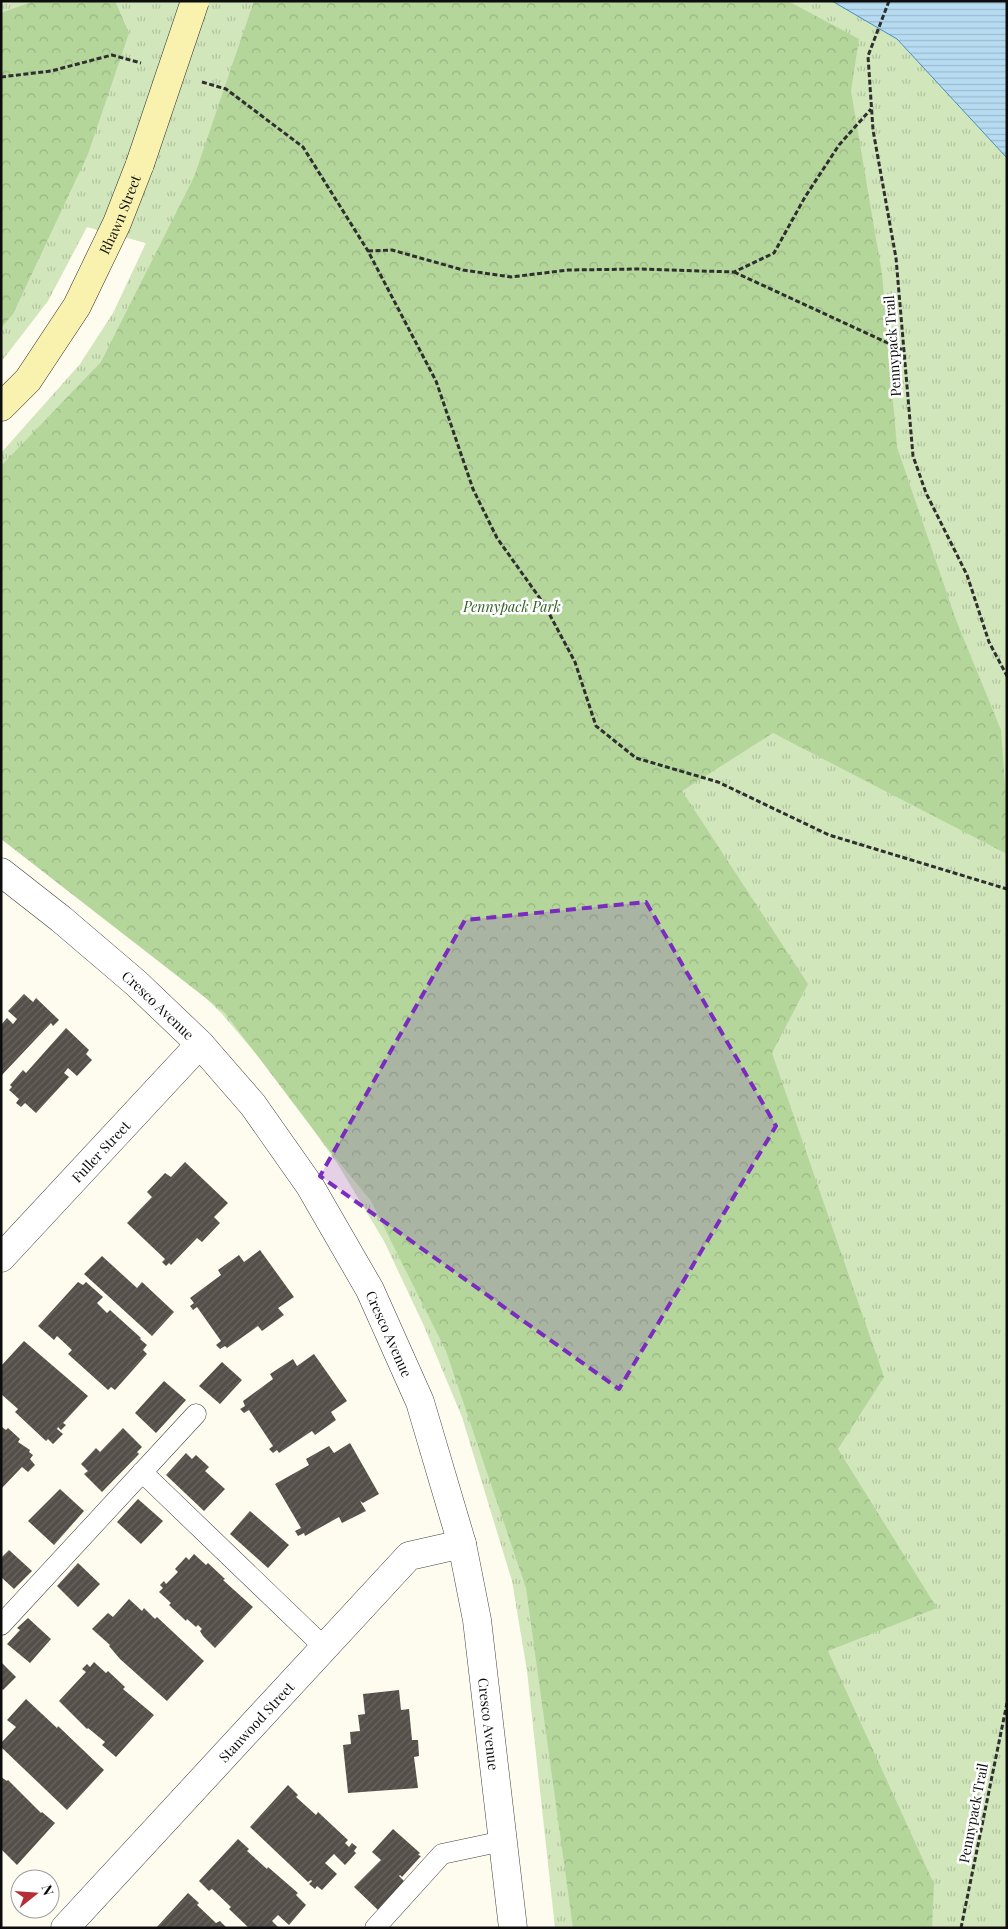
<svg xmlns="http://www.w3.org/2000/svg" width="1008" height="1929" font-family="'Playfair Display',serif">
<defs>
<pattern id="grass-tufts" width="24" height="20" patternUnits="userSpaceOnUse" patternTransform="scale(1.25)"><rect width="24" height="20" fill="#d1e6bb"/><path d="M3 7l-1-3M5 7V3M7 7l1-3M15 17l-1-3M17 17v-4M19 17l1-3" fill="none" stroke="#b2c4a0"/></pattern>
<pattern id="forest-crowns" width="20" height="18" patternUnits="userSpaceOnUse" patternTransform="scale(1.25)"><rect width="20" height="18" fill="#b5d69b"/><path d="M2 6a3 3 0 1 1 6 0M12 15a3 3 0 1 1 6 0" fill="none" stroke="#9ab684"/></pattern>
<pattern id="water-rules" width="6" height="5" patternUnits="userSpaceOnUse" patternTransform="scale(1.25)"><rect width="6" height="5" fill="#b7dcf2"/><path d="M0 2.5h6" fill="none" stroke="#9cbcce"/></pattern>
<pattern id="building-hatch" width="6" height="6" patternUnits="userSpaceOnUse" patternTransform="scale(1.25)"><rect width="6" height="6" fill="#554f4a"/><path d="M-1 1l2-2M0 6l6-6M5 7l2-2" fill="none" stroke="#686460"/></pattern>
</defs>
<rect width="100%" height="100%" fill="#fefbef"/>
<path fill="url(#grass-tufts)" d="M1,1H1007V1928H555L527,1671L512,1581L462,1417L424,1326L384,1241L337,1163L275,1076L222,1014L192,984L1,821V453L80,364L113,313L146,243L87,227L48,301L1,362Z"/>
<g fill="url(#forest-crowns)">
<path d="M34,1H115L129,33L88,154L13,314L1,328V13Z"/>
<path d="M254,1H788L859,39L851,91L882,274L897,447L956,620L1001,730L1007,812V854L773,733L682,791L808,984L772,1053L884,1377L838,1449L937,1608L828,1651L934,1884L932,1928H573L526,1588L446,1351L371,1201L325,1145L225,1013L1,839V466L101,362L194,177Z"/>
</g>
<path fill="url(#water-rules)" stroke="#4390c4" d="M832,1H1007V158L897,39Z"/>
<g fill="url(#building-hatch)">
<path d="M24,994L33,1002L36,998L59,1020L53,1026L51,1023L1,1076V1025L7,1018L13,1024L17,1019L8,1011Z"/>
<path d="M66,1028L89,1050L86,1054L92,1060L77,1076L68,1068L64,1073L69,1077L36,1113L25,1103L21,1107L16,1103L19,1099L9,1090L12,1087L10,1085L23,1070L26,1073Z"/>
<path d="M185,1162L228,1203L214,1217L220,1223L202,1242L197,1238L171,1265L169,1263L166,1266L162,1262L165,1259L127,1223L152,1197L147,1192L165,1173L171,1177Z"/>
<path d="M260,1250L294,1297L278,1308L284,1315L262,1331L258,1326L227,1348L225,1346L220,1349L216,1345L221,1341L197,1307L193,1310L190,1306L194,1303L190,1298L221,1275L218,1270L239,1255L244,1262Z"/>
<path d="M102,1256L137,1288L142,1282L174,1312L152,1336L84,1274Z"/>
<path d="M78,1282L83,1285L86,1282L103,1297L97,1303L107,1313L110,1310L141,1338L140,1339L147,1345L143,1350L147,1354L115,1390L111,1387L108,1390L68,1354L72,1350L57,1336L54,1340L38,1326Z"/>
<path d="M24,1341L88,1396L63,1423L66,1425L61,1430L58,1427L57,1429L63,1434L53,1444L48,1439L46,1441L15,1412L18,1409L1,1394V1366Z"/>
<path d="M314,1354L347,1401L331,1412L336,1420L315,1435L312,1431L279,1453L277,1450L273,1453L269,1449L273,1446L249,1410L244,1413L240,1409L245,1406L243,1401L273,1379L270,1374L293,1359L297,1366Z"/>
<path d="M222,1362L242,1380L220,1404L199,1386Z"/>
<path d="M164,1381L186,1400L156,1433L135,1413Z"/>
<path d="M2,1427L6,1430L8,1428L20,1439L18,1442L30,1450L29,1452L33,1455L30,1459L35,1465L28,1472L22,1467L1,1489Z"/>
<path d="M123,1428L142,1447L137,1452L139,1454L102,1492L84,1474L88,1471L81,1464L96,1448L100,1452Z"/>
<path d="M350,1443L379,1494L363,1503L360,1501L366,1511L342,1523L339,1517L305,1536L304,1533L298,1536L295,1531L301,1528L275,1484L309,1465L306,1459L329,1446L334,1453Z"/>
<path d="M186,1453L192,1459L196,1455L209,1467L205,1471L225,1489L204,1511L166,1475Z"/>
<path d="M60,1489L84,1511L54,1545L28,1521Z"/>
<path d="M138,1499L163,1521L141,1544L117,1522Z"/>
<path d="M250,1511L289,1545L268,1568L230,1534Z"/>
<path d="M9,1550L32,1571L14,1589L1,1577V1558Z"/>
<path d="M194,1554L206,1565L208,1563L225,1579L223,1580L253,1607L215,1648L203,1636L200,1631L202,1629L198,1625L196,1627L187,1619L186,1621L169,1605L171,1603L159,1592L163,1588L160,1585L164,1581L166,1584L178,1572L175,1569L186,1557L189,1560Z"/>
<path d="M78,1563L100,1584L78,1607L57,1586Z"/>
<path d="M129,1599L142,1611L144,1608L155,1619L157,1617L204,1661L167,1701L120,1659L109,1646L110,1645L92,1629L108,1613L113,1617Z"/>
<path d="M28,1618L51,1639L30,1663L7,1644L20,1630L17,1628Z"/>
<path d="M1,1662L16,1677L3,1690L1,1688Z"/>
<path d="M94,1662L106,1673L108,1671L125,1687L123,1689L154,1715L116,1757L102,1745L105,1742L88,1728L87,1729L59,1701L86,1672L82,1669L87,1664L90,1667Z"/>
<path d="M399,1690L401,1710L409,1709L412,1740H418L419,1756L414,1757L418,1788L348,1793L343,1745L351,1744L350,1732L360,1731L358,1715L365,1714L363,1694Z"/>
<path d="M26,1699L57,1728L58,1726L104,1770L67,1810L1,1747V1743L16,1727L7,1720Z"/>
<path d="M1,1777L7,1781L8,1780L41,1813L42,1812L55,1823L17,1865L1,1849Z"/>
<path d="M288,1785L298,1795L296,1797L316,1815L318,1812L348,1840L345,1843L349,1847L352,1843L357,1847L354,1851L356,1853L345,1865L334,1854L325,1863L337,1874L322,1890L317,1886L315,1889L309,1884L312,1881L311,1880L308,1882L250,1827Z"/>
<path d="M393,1829L420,1853L418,1855L421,1856L402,1877L400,1875L399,1876L407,1884L378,1910L354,1887L381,1860L372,1852Z"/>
<path d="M238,1839L249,1849L247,1851L267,1869L268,1867L298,1893L296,1895L306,1905L289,1925L278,1915L272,1921L279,1928H249L229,1909L231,1907L212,1889L209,1891L199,1881Z"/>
<path d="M188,1893L199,1903L197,1905L216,1923L220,1921L227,1928H156Z"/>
</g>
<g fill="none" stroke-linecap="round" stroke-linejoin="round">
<defs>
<g id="service">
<path d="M142,1472L324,1647"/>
<path d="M1,1625L196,1414"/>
<path d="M375,1928L442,1854L503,1841"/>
</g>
<g id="minor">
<path id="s1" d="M1,872L61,919L136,983L200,1044L253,1105L310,1186L370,1290L420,1402L462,1544L477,1620L513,1928"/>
<path id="s2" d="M1,1258L200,1044"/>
<path id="s3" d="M65,1928L409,1556L462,1544"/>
</g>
<g id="secondary">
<path id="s4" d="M1,407L28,380L77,306L117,223L140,164"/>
</g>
</defs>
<use href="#service" stroke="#404040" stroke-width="21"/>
<use href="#minor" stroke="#404040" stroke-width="29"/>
<use href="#secondary" stroke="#2f2f2f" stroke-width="29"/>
<g stroke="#2f2f2f" stroke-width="3" stroke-dasharray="5 2.5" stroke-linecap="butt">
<path d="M889,1L868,56L873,130L896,258L913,456L926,493L967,575L989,642L1007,676"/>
<path d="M1,77L51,71L112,55L141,63"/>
<path d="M202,82L226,89L303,147L368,251L436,381L473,489L497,538L544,604L575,662L596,726L636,758L718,782L829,835L1007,889"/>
<path d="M368,251L392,250L463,270L511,277L568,270L640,269L734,272L774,253L805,197L839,145L871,109"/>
<path d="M734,272L903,350"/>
<path d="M961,1928L1007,1703"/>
</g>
<use href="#service" stroke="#fff" stroke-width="20"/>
<use href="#minor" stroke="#fff" stroke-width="28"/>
<use href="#secondary" stroke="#f9f1ae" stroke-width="28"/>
<defs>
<path id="secondary-bridge" d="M140,164L195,1"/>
</defs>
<use href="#secondary-bridge" stroke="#2f2f2f" stroke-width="29" stroke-linecap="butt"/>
<use href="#secondary-bridge" stroke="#f9f1ae" stroke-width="28"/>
</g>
<path fill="#7b2cbf" fill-opacity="0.2" stroke="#7b2cbf" stroke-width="4" stroke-dasharray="10 6" stroke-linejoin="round" d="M646,902L776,1126L619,1389L320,1176L465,920Z"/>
<g text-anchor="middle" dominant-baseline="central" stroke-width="5" stroke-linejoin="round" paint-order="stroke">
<g font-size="14" fill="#0d0d0d" stroke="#fff">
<text stroke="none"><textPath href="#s4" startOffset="228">Rhawn Street</textPath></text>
<text transform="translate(892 346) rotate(-94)">Pennypack Trail</text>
<text stroke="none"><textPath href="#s1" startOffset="206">Cresco Avenue</textPath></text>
<text stroke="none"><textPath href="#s2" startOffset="146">Fuller Street</textPath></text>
<text stroke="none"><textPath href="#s1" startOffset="611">Cresco Avenue</textPath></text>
<text stroke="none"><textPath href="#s3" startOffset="281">Stanwood Street</textPath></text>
<text stroke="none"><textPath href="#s1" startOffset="1016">Cresco Avenue</textPath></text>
<text transform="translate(973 1813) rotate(-79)">Pennypack Trail</text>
</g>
<g font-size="14" font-style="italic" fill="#2f6122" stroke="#fff">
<text x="512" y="606">Pennypack Park</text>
</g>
</g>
<rect width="1008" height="1929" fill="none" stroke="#0d0d0d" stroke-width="5"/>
<g transform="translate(35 1894) rotate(73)"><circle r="24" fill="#ffffff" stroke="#9e9e9e"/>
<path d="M0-4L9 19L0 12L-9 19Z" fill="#b42f35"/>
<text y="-8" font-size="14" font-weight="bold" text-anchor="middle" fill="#0d0d0d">N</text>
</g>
</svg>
